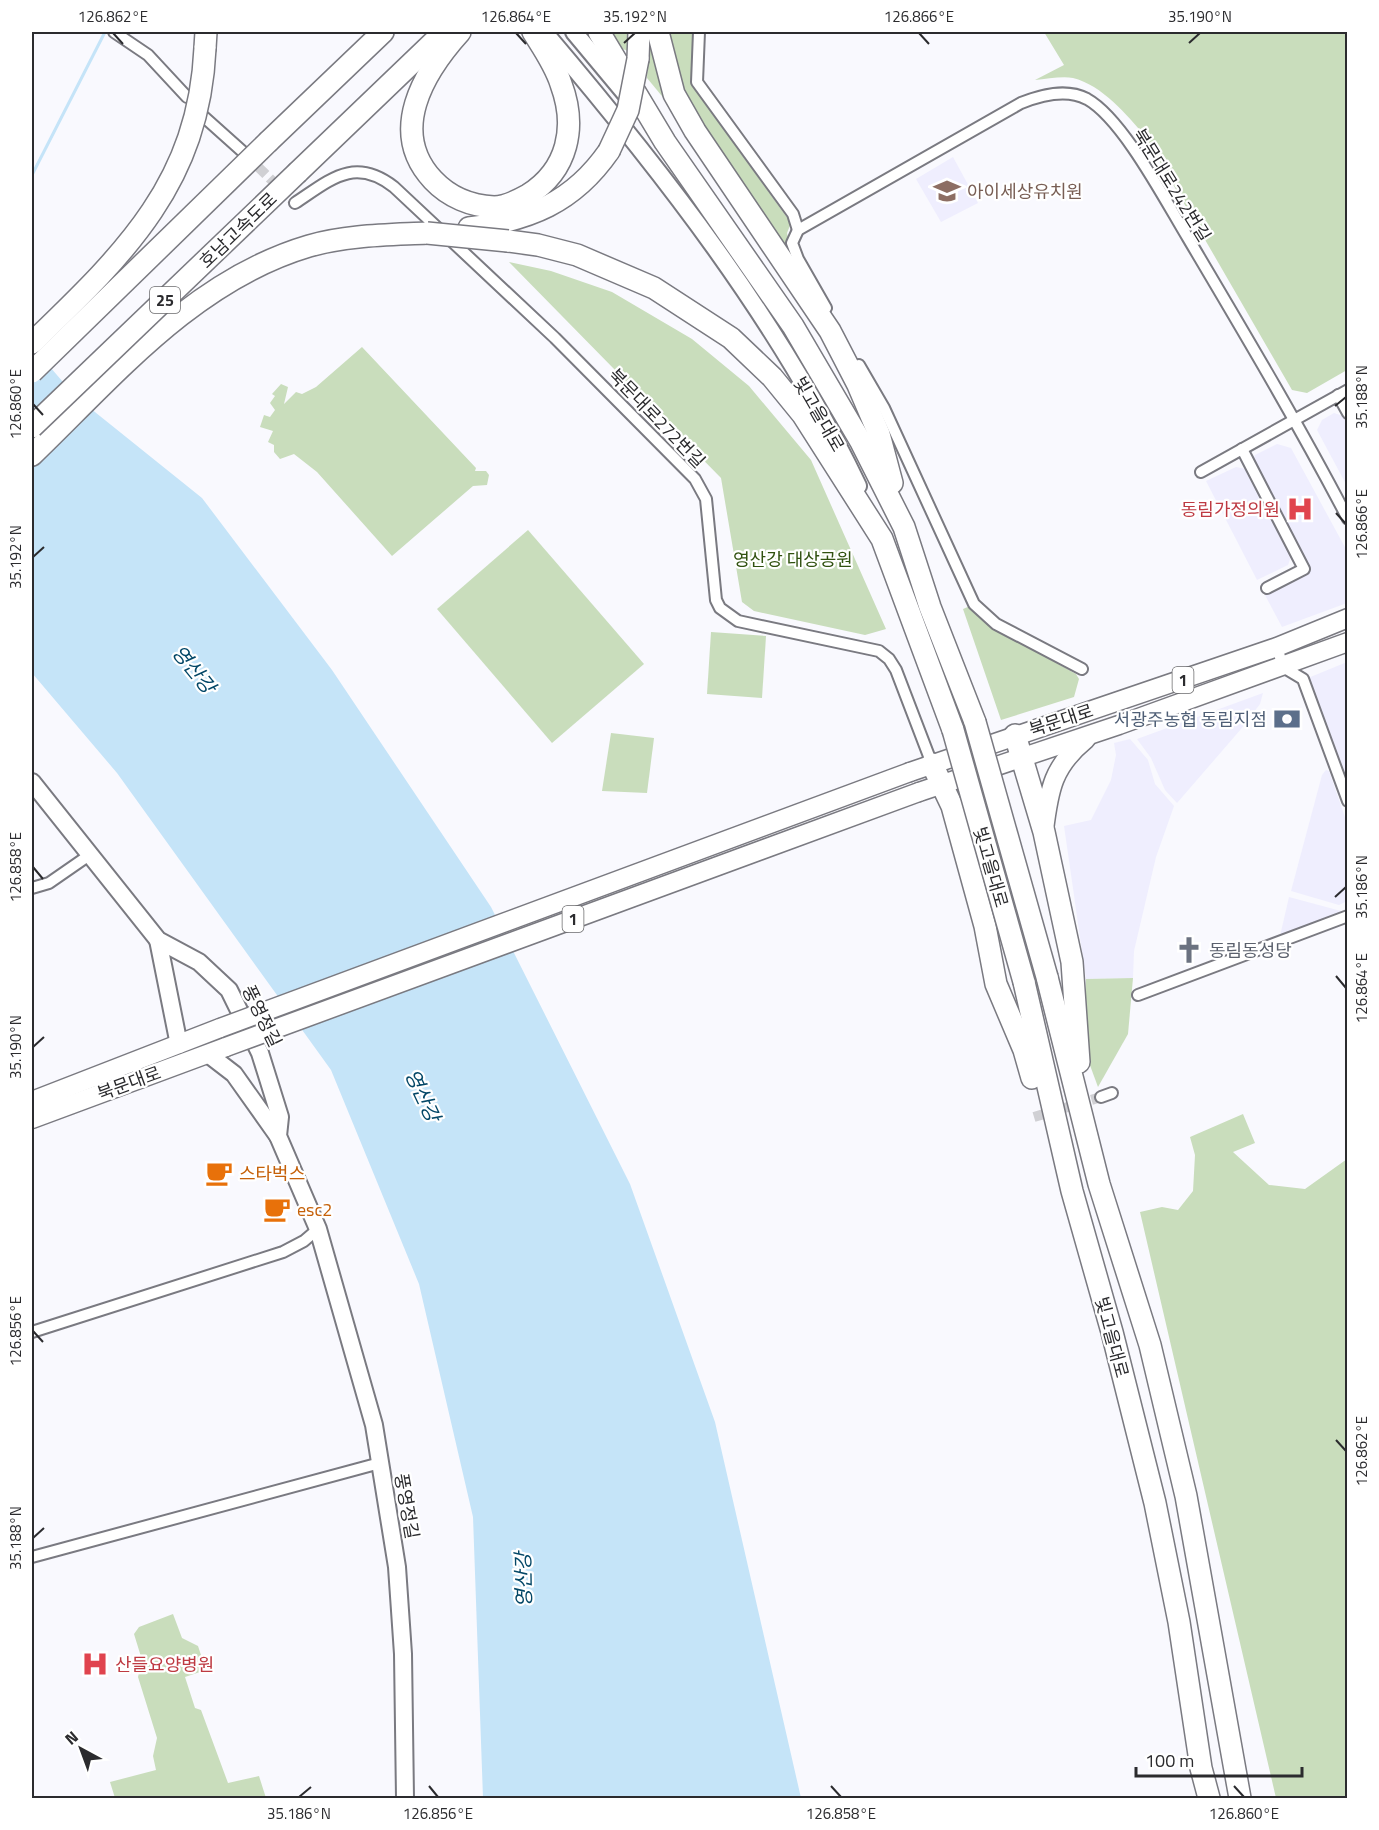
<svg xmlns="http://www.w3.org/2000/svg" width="1379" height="1830" font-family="'Titillium Web','Noto Sans KR',sans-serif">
<rect width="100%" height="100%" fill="#f9f9fe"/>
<g fill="#efeefe">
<path d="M953,157L978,203L941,222L916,179Z"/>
<path d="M1334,413L1343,416L1347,424V486L1317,430L1322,420Z"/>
<path d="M1277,444L1291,448L1347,551V603L1282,627L1265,595L1311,570L1252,463L1255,455Z"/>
<path d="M1236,467L1246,469L1292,554L1288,565L1257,580L1206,481Z"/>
<path d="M1347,662V789L1308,678Z"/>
<path d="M1263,693L1260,704L1241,729L1177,803L1165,790L1151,758L1137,739Z"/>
<path d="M1130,739L1148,760L1155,784L1174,806L1156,857L1134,951L1133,978L1086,979L1064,826L1091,820L1111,780L1116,755L1114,743Z"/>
<path d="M1326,770L1329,771L1347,823V901L1339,905L1291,891L1322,775Z"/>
<path d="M1289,897L1341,911V913L1280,936Z"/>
</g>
<g fill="#c9ddbc">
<path d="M611,32H630V52L623,49Z"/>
<path d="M649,32L666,101L647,78Z"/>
<path d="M670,32H694L691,84L791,223L787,233L789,244L784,249L685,100L673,67Z"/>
<path d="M1044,32H1347V370L1307,393L1292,390L1145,136C1127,115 1102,85 1073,78C1062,76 1047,79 1035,80L1064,65Z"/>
<path d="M509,262L551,271L612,292L692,339L749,386L811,460L886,629L865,635L754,611L742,602L721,478Z"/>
<path d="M362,347L476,468L475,471H486L489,475L487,485L473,486L392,556L317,472L294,454L280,459L274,452V445L268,442L273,431L260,427L264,415L270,417L275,410L270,403L275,396L272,394L281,384L288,387L284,404L296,392L302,394L316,387Z"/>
<path d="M528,530L644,664L552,743L437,609Z"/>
<path d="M970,606L991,626L1076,674L1079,679L1074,697L1001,720L963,609Z"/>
<path d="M711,632L766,636L762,698L707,694Z"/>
<path d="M611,733L654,738L647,793L602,791Z"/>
<path d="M1133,978L1128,1034L1098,1087L1084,1049L1086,979Z"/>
<path d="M1243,1114L1255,1143L1233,1152L1269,1185L1305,1189L1347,1159V1798H1276L1140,1212L1162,1207L1178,1210L1193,1191L1195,1155L1190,1137Z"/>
<path d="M173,1614L182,1638L198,1646L206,1670L185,1677L195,1708L201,1710L228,1783L259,1776L266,1798H115L110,1782L156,1770L153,1756L157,1738L138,1677L142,1660L134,1634L139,1627Z"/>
</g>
<path fill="#c5e4f8" d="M32,346L75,396L202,498L332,670L491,907L630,1184L715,1422L801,1798H483L473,1517L419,1284L331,1070L117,773L32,673Z"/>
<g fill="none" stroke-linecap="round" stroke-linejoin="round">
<path stroke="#c5e4f8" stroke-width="3" d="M32,175L105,32"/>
<g stroke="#d0d0d4" stroke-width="10" stroke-dasharray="10 5" stroke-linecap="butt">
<path d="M248,157L295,203"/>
<path d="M1034,1117L1101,1097"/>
</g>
<defs>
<g id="street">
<path d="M114,32L148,55L187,97"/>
<path d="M699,32L697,82L793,214L798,230"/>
<path d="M204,117L242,151"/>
<path d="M295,203C330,180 354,156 394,187L555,338L695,479L706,499L716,600L720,608L738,621L879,651L889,659L896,670L932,764"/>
<path d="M826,308L798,259L792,243L798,230L1021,103C1041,95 1066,88 1087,99C1123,119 1166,202 1188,238C1243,331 1298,423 1348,519"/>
<path d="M859,365L884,408L974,604L996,624L1082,669"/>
<path d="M1338,395L1348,413"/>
<path d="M1242,449L1304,569L1267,588"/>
<path d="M1201,472L1348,390"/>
<path d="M1277,647L1283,667L1303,679L1348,801"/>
<path d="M32,888L49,883L88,856"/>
<path d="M1138,995L1348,916"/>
<path d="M1101,1097L1112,1093"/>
<path d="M32,1332L283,1252L304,1241L318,1229"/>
<path d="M32,1557L380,1463"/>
</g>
<g id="secondary">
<path d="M544,32C662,171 779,320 858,486"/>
<path d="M574,32L634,104"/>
<path d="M32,782L158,940L199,962L229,990L260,1053L280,1117L278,1136L318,1229L374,1425L397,1567L403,1654L405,1798"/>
<path d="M158,940L179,1045"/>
<path d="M208,1054L234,1074L278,1136"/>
</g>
<g id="primary">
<path d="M910,772L1277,647L1348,618"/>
<path d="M919,792L1119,725L1348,642"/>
<path d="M1044,830C1049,789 1053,766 1086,739"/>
<path d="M32,1101L220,1028"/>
<path d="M32,1119L226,1047"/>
</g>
<g id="highway">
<path d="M460,32C423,73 388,132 433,180C449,197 471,206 494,207C504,207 519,200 528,195C568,170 577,127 561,84C555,65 543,48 533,32"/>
<path d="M599,32L665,142L793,326L861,442L904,527L930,607L975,722"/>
<path d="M658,32L674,94L695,131L830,331L858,385L879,434L892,483"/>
<path d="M205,48L206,32"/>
<path d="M638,59L639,32"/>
<path d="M269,141L383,32"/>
<path d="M298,172L444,32"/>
<path d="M469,228C529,220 573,203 609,151"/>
<path d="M508,241L538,245L577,255L654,288L731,338L772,377L803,415L882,539L953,730"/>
<path d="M32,455C115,375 194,280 309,246C347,235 388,235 427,233"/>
<path d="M1015,735L1044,832L1072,962L1079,1062"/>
<path d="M932,764L952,806L985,926L996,984L1024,1050L1032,1078"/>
<path d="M1047,977L1099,1184L1150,1345L1186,1496L1240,1798"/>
<path d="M1024,982L1072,1191L1112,1332L1155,1503L1179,1622L1201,1768L1209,1798"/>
</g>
</defs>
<use href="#street" stroke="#7a7a81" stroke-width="14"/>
<use href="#secondary" stroke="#7a7a81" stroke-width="20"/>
<use href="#primary" stroke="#7a7a81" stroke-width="21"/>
<use href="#highway" stroke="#7a7a81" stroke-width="24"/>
<use href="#street" stroke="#fff" stroke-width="10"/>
<use href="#secondary" stroke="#fff" stroke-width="16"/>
<use href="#primary" stroke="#fff" stroke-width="18"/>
<use href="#highway" stroke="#fff" stroke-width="21"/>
<defs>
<g id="primary-bridge">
<path d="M220,1028L910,772"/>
<path d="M226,1047L919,792"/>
</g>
<g id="highway-bridge">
<path d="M609,151L628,110L638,59"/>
<path d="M427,233L508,241"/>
<path d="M32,343C123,255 199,184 205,48"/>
<path d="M32,372L269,141"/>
<path d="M32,427L298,172"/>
<path d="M975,722L1047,977"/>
<path d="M953,730L1024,982"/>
</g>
</defs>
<use href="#primary-bridge" stroke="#7a7a81" stroke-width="21" stroke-linecap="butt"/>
<use href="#highway-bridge" stroke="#7a7a81" stroke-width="24" stroke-linecap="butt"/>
<use href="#primary-bridge" stroke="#fff" stroke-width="18"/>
<use href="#highway-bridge" stroke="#fff" stroke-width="21"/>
</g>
<path fill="none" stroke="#2b2b2e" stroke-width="2" d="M113,33L123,44M516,33L526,44M919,33L929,44M624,43L635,33M1189,43L1200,33M33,404L43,415M1335,406L1346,397M1336,513L1346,524M33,557L44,547M33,867L43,879M1335,897L1346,887M1336,976L1346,988M33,1047L44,1037M33,1331L43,1342M1336,1440L1346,1451M33,1538L44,1528M429,1786L438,1797M831,1786L841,1797M1234,1786L1244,1797M299,1797L311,1787"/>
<defs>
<symbol id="school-bare" viewBox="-9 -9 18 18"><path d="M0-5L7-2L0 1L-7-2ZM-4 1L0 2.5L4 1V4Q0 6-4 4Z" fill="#8d6e63" stroke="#fff" stroke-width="2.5" paint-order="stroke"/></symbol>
<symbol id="hospital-bare" viewBox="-9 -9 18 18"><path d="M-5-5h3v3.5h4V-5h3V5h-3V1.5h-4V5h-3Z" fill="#e0444e" stroke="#fff" stroke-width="2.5" paint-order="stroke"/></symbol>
<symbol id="bank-bare" viewBox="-9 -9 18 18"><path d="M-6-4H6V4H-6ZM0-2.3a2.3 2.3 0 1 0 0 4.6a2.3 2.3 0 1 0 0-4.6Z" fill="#5c6f8a" stroke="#fff" stroke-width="2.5" paint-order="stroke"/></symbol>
<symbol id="church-bare" viewBox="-9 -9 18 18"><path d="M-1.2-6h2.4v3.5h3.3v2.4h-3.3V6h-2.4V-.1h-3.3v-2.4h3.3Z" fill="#6b7280" stroke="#fff" stroke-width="2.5" paint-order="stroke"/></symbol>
<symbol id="cafe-bare" viewBox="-9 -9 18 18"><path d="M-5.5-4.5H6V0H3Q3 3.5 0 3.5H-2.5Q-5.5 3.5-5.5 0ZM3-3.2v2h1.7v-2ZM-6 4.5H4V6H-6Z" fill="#e8710a" stroke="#fff" stroke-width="2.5" paint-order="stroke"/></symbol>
</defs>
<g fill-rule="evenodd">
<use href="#school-bare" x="928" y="172" width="38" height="38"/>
<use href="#hospital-bare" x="1281" y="490" width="38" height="38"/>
<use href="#bank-bare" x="1268" y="700" width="38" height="38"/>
<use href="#church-bare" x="1170" y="931" width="38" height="38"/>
<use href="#cafe-bare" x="200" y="1154" width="38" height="38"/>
<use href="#cafe-bare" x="258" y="1190" width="38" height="38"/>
<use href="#hospital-bare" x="76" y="1645" width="38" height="38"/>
</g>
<g text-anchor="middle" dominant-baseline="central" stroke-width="4.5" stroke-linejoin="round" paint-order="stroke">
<g fill="#fff" stroke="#6b6b6d" stroke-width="1.5">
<rect x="150" y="287" width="30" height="26" rx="4.5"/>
<rect x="1172.5" y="667" width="21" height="26" rx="4.5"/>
<rect x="562.5" y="906" width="21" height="26" rx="4.5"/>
</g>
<g font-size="16" font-weight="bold" fill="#2b2b2e">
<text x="165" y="300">25</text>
<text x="1183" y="680">1</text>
<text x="573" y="919">1</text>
</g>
<g font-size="18" fill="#2b2b2e" stroke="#fff">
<text transform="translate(1172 185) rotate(58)">북문대로242번길</text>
<text transform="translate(238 230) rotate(-44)">호남고속도로</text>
<text transform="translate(819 414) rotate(60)">빛고을대로</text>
<text transform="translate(657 418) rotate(46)">북문대로272번길</text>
<text transform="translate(1061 720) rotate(-18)">북문대로</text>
<text transform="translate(991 867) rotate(74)">빛고을대로</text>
<text transform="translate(262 1016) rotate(64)">풍영정길</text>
<text transform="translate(129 1083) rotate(-20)">북문대로</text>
<text transform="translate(1112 1337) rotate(75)">빛고을대로</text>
<text transform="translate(407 1506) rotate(80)">풍영정길</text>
</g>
<g font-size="18" fill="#785e54" stroke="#fff" text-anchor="start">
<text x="967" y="191">아이세상유치원</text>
</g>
<g font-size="18" fill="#be3a42" stroke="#fff" text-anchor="end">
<text x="1280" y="509">동림가정의원</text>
<text x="115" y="1664" text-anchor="start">산들요양병원</text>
</g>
<g font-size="18" fill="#30510f" stroke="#fff">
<text x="793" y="559">영산강 대상공원</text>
</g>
<g font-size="18" fill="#4e5e75" stroke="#fff" text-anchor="end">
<text x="1267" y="719">서광주농협 동림지점</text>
</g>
<g font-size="18" fill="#5b616d" stroke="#fff" text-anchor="start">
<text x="1209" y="950">동림동성당</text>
</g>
<g font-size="18" fill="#c56008" stroke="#fff" text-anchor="start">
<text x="239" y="1173">스타벅스</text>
<text x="297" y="1209">esc2</text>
</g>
<g font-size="20" font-style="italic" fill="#034767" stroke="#fff">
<text transform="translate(194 669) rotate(51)">영산강</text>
<text transform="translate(423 1095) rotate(65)">영산강</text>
<text transform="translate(523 1580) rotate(-91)">영산강</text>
</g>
</g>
<rect width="1379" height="1830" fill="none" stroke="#ffffff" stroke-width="66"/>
<g transform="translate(81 1749) rotate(319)" stroke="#ffffff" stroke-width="4.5" paint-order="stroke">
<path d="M0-4.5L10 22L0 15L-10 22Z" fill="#2b2b2e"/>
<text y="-9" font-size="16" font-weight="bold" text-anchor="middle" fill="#2b2b2e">N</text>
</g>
<path d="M1136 1767v9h166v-9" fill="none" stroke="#2b2b2e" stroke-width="3"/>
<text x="1145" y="1767" font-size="18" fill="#2b2b2e" stroke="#ffffff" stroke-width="4.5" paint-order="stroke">100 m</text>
<rect x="33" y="33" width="1313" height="1764" fill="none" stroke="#2b2b2e" stroke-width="2"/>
<g font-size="15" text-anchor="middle" fill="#2b2b2e">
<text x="113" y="22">126.862°E</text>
<text x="516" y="22">126.864°E</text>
<text x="635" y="22">35.192°N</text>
<text x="919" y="22">126.866°E</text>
<text x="1200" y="22">35.190°N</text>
<text transform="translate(1362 397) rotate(-90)" y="5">35.188°N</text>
<text transform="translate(16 404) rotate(-90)" y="5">126.860°E</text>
<text transform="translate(1362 524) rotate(-90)" y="5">126.866°E</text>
<text transform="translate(16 557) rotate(-90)" y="5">35.192°N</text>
<text transform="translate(16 867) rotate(-90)" y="5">126.858°E</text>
<text transform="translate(1362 887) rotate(-90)" y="5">35.186°N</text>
<text transform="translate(1362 988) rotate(-90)" y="5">126.864°E</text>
<text transform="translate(16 1047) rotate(-90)" y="5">35.190°N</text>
<text transform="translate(16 1331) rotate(-90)" y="5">126.856°E</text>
<text transform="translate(1362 1451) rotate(-90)" y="5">126.862°E</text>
<text transform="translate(16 1538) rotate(-90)" y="5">35.188°N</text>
<text x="299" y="1819">35.186°N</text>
<text x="438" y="1819">126.856°E</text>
<text x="841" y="1819">126.858°E</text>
<text x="1244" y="1819">126.860°E</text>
</g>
</svg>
